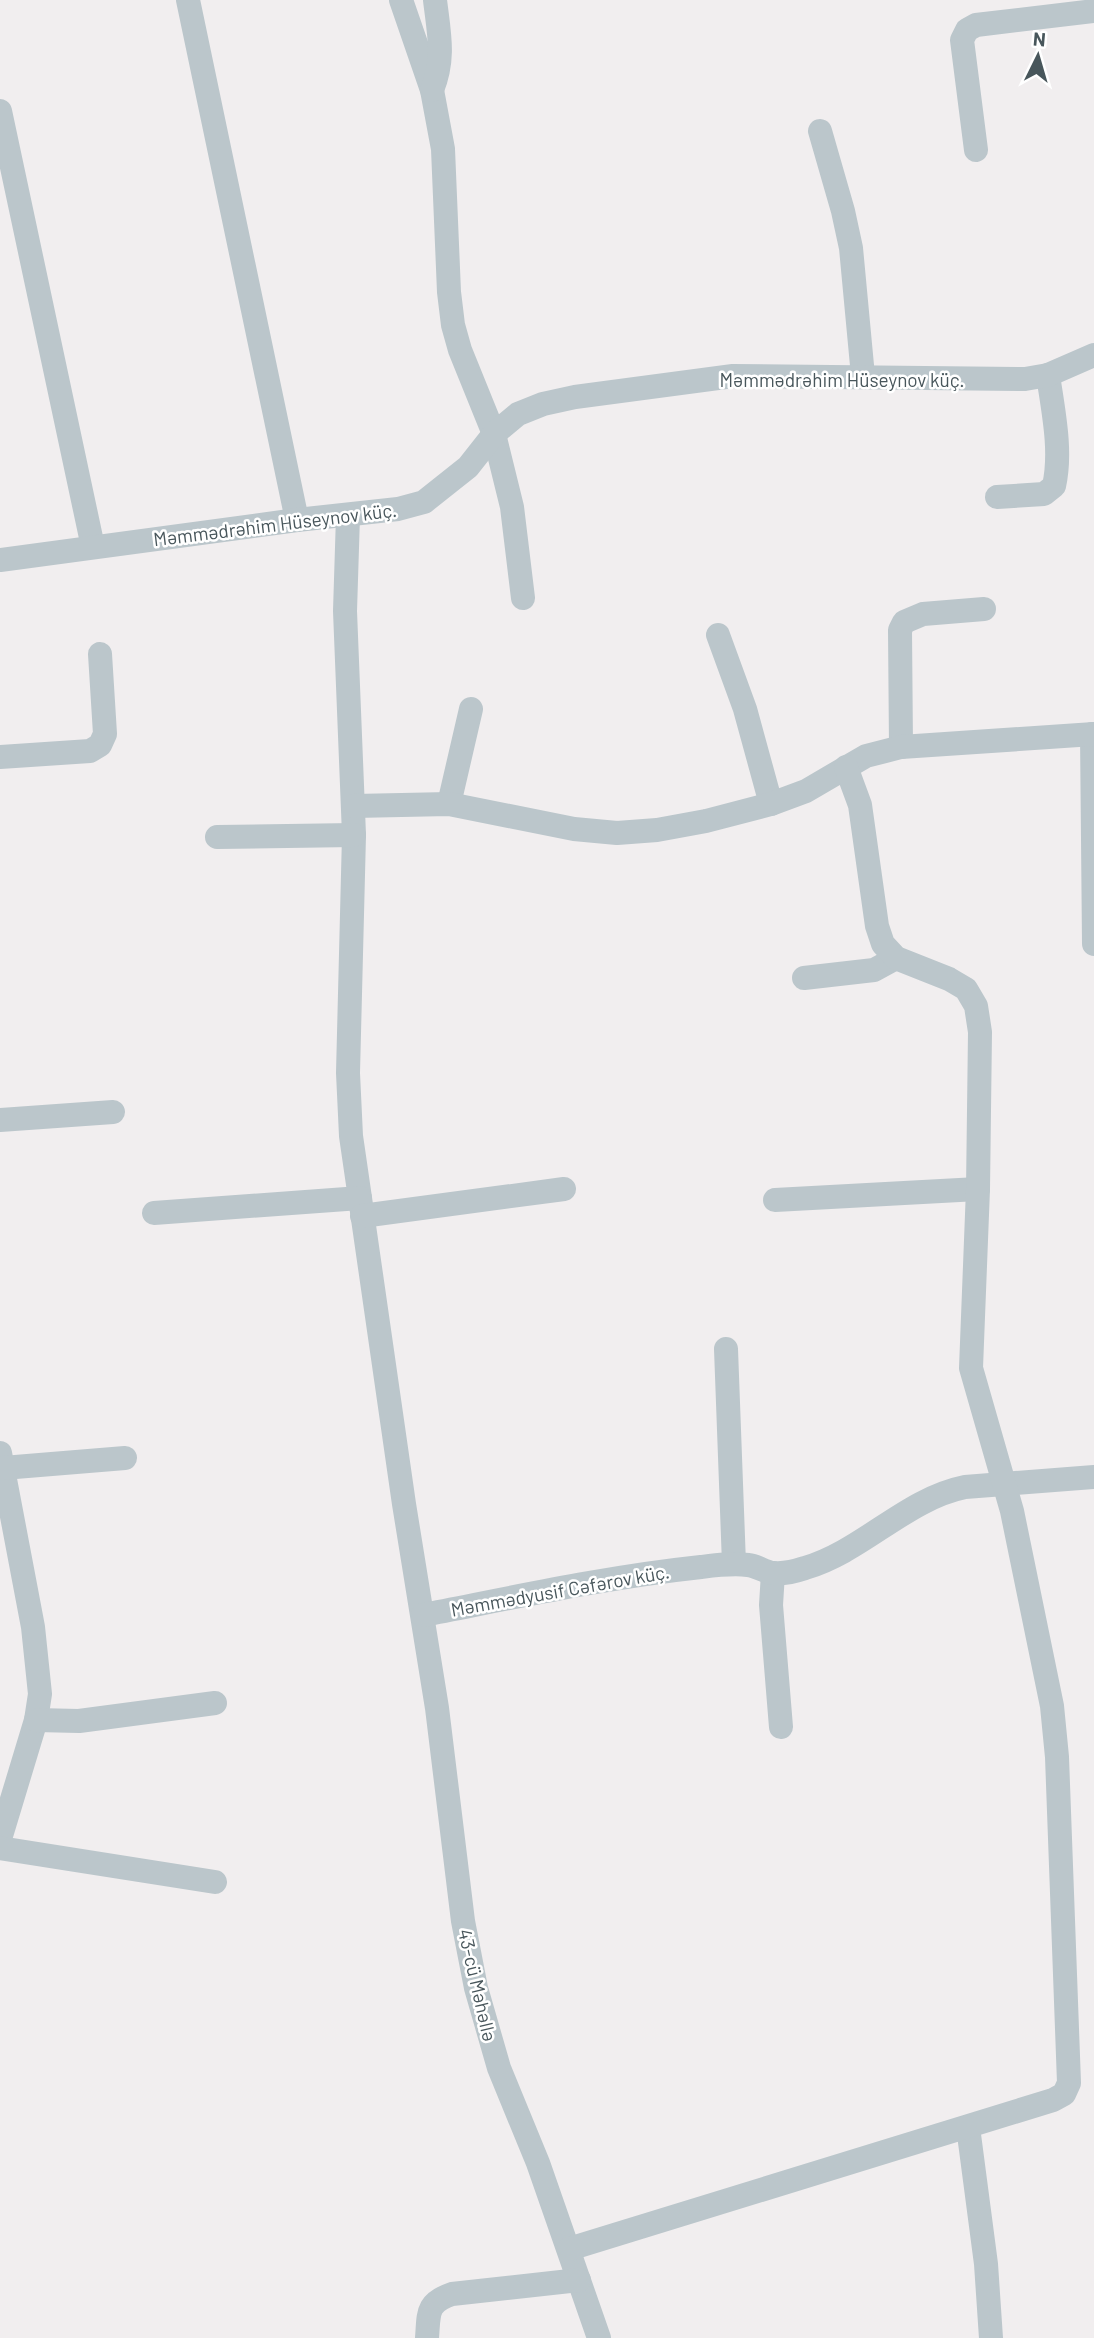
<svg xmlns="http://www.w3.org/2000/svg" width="1094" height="2338" font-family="Barlow,sans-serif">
<rect width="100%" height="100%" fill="#f1eeef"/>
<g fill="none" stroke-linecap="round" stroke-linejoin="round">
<g stroke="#bbc6cb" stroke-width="24">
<path d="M188,0L297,520"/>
<path d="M401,0L432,90L443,149L449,292L453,325L460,350L494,434L512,507L523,598"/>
<path d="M432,90C445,58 439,34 435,0"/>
<path d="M0,111L93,547"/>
<path d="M820,131L843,211L851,248L863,376"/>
<path d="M976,150L962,40L967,30L976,25L1094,11"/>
<path d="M997,497L1044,494L1054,486C1062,451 1053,410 1048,375"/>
<path d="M348,516L345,611L354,835L348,1073L351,1136L360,1198L404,1504L437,1708L463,1921L476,1988L499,2068L538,2163L599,2338"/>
<path d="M0,560L297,520L398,509L424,502L468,467L494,434L518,414L543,404L575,397L733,376L1025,379L1048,375L1094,355"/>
<path d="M718,635L745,709L771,804"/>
<path d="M1092,734L1094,944"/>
<path d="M901,747L900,630L904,622L923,614L984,609"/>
<path d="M0,757L90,751L100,745L105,734L100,654"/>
<path d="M449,804L471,709"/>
<path d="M354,806L449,804L574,829L617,833L657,830L706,821L771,804L806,791L866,756L901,747L1094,734"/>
<path d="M217,837L354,835"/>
<path d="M804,978L874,970L896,958"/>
<path d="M0,1120L113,1112"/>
<path d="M775,1200L978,1189"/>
<path d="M154,1213L360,1198"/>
<path d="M362,1216L564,1189"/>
<path d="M726,1349L734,1564"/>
<path d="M0,1453L33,1627L40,1694L36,1720L0,1839"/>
<path d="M3,1468L125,1458"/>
<path d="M773,1573L771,1605L781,1727"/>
<path d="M423,1615C516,1597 607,1577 701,1567C717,1565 732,1563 748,1565C757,1566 765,1572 773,1573C783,1574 796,1571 805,1568C863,1551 906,1499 965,1487L1094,1477"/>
<path d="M36,1720L79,1721L215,1703"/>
<path d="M0,1848L215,1882"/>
<path d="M968,2127L986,2264L991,2338"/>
<path d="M569,2249L1053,2100L1064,2094L1069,2083L1057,1757L1052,1706L1012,1511L971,1368L978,1189L980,1032L976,1006L966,989L949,979L896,958L883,944L877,926L860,805L846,767"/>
<path d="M427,2338C429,2313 426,2303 452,2294L579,2280"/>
</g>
</g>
<g text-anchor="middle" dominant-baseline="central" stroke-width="5" stroke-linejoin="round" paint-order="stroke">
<g font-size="19" fill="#48565b" stroke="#fff">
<text x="842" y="379">Məmmədrəhim Hüseynov küç.</text>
<text transform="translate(275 524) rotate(-7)">Məmmədrəhim Hüseynov küç.</text>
<text transform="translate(560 1590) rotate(-10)">Məmmədyusif Cəfərov küç.</text>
<text transform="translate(478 1985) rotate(77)">43-cü Məhəllə</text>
</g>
</g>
<g transform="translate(1038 56) rotate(5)" stroke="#ffffff" stroke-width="5" paint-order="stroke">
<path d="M0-5L12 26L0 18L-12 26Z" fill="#48565b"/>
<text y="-10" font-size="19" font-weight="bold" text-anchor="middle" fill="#48565b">N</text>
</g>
</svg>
